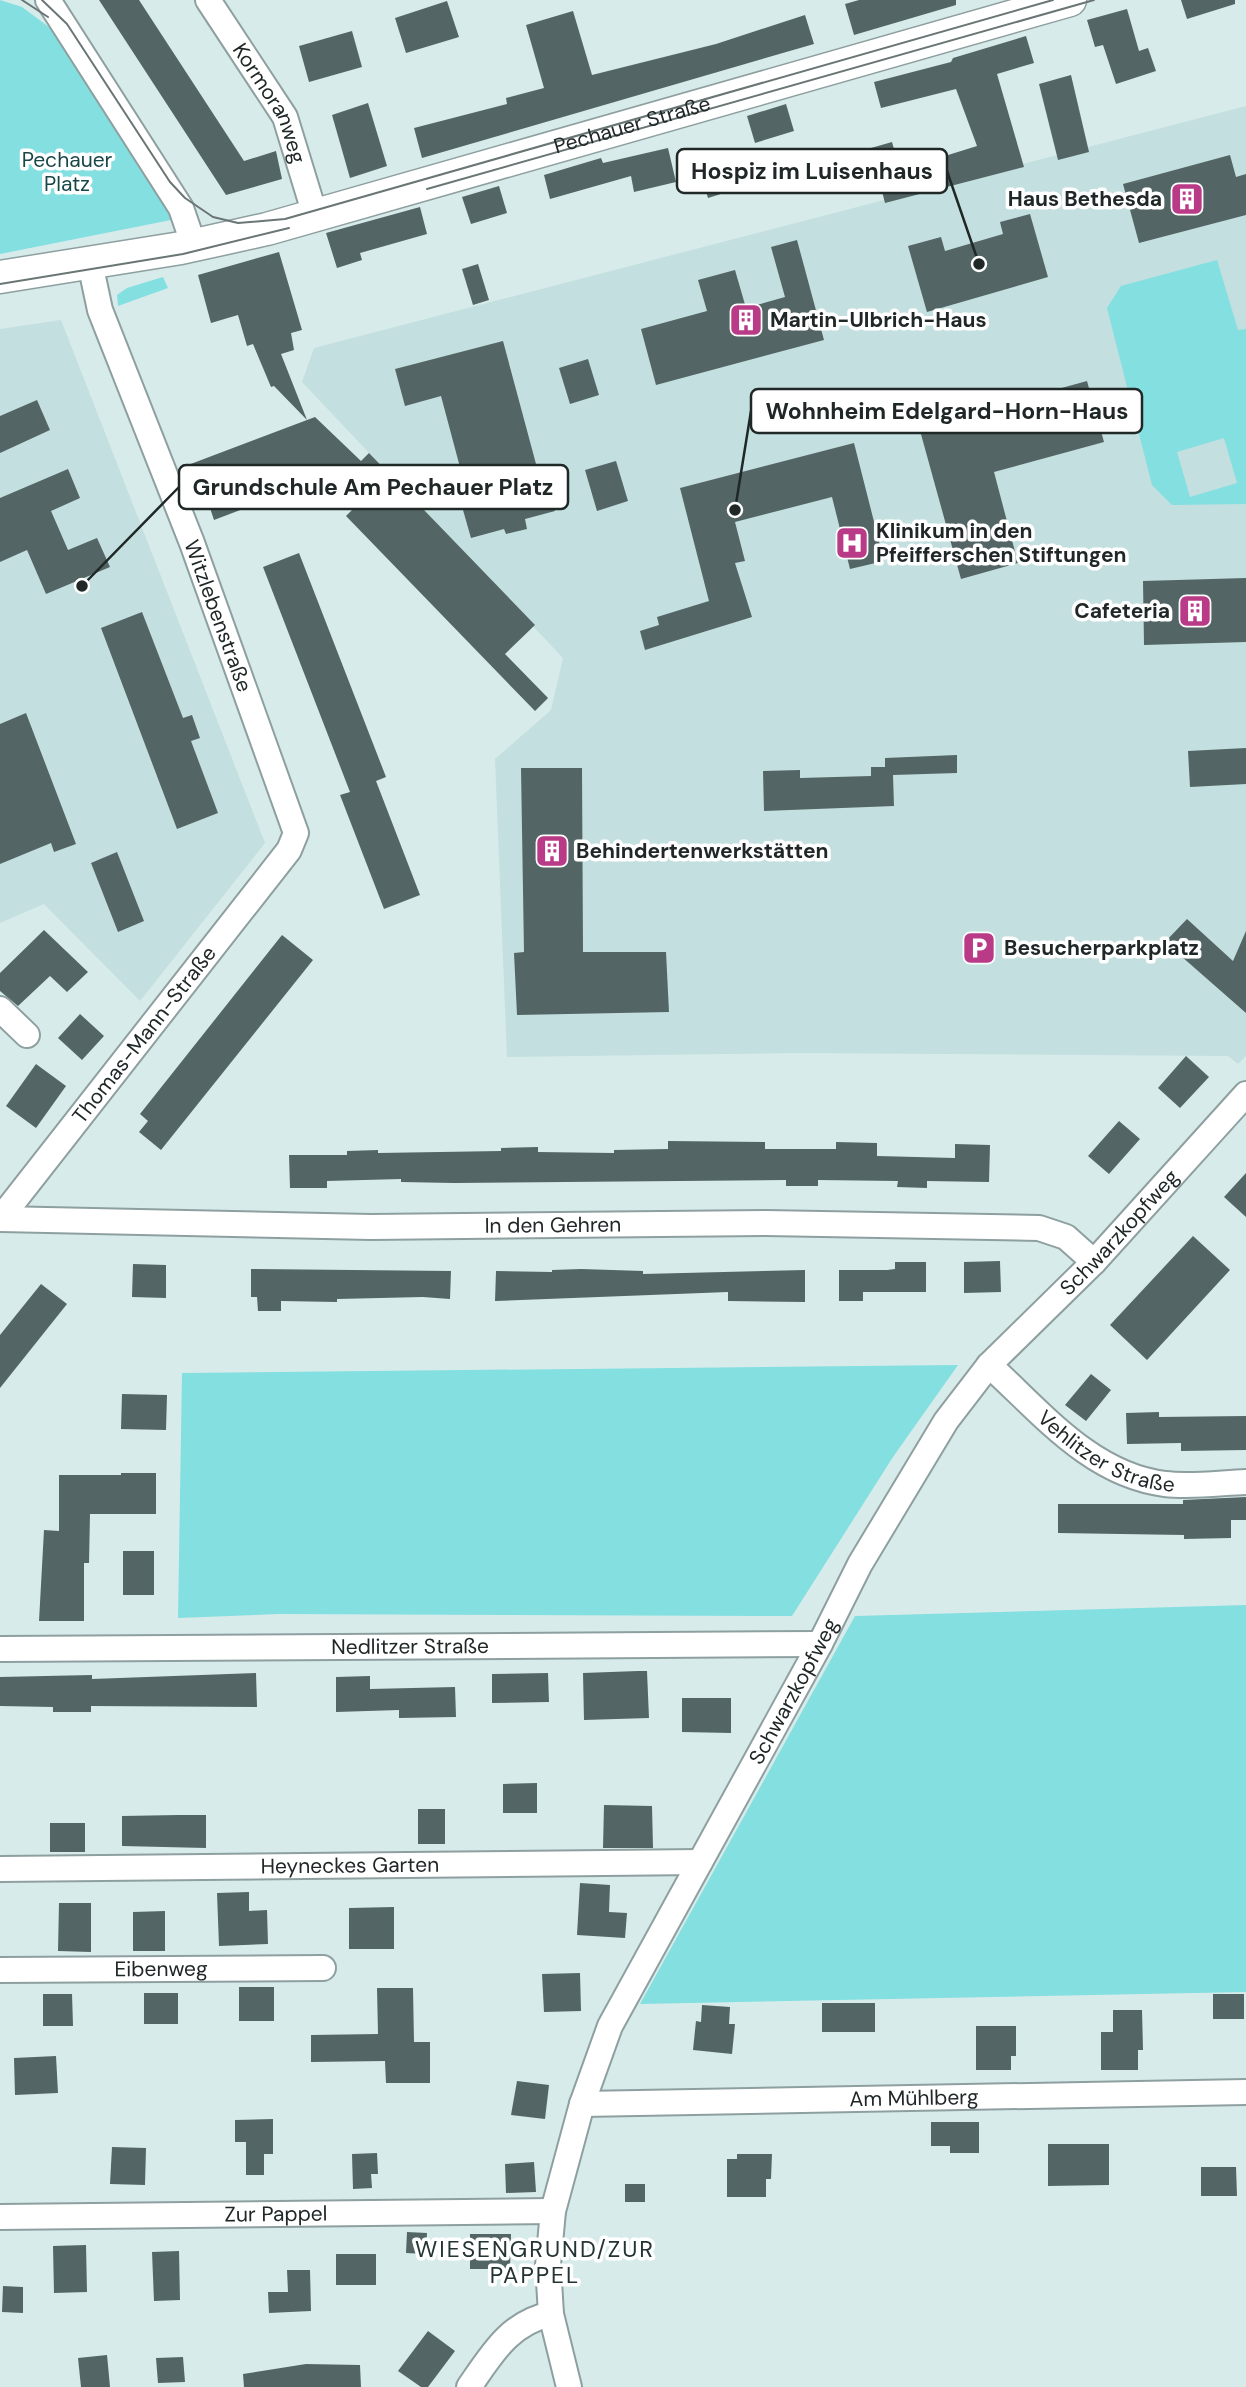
<svg xmlns="http://www.w3.org/2000/svg" width="1246" height="2387" font-family="'DM Sans',sans-serif">
<rect width="100%" height="100%" fill="#d8ebeb"/>
<g fill="#c3dfdf">
<path d="M1246,106V1056L1238,1064L1228,1056L799,1053L507,1057L495,759L551,710L563,658L302,382L314,348Z"/>
<path d="M61,320L265,843L140,1001L44,904L0,923V329Z"/>
</g>
<g fill="#83dfe0" fill-rule="evenodd">
<path d="M0,0L22,7L53,30L167,206L171,220L0,254Z"/>
<path d="M1217,260L1238,330L1246,329V504L1172,505L1152,485L1107,308L1121,286ZM1224,438L1237,483L1190,497L1177,452Z"/>
<path d="M163,277L168,288L118,306L117,295L127,288Z"/>
<path d="M958,1365L893,1457L792,1616L279,1614L178,1618L182,1373Z"/>
<path d="M1246,1605V1992L640,2004L855,1616Z"/>
</g>
<g fill="#546565">
<path d="M99,0H139L244,161L276,151L282,179L226,195Z"/>
<path d="M859,0H956V5L854,35L845,4Z"/>
<path d="M1181,0H1235V4L1187,19Z"/>
<path d="M447,1L459,37L406,53L395,18Z"/>
<path d="M1127,9L1139,51L1148,48L1156,71L1116,84L1103,45L1095,47L1087,20Z"/>
<path d="M573,11L592,75L716,44L805,15L814,44L422,158L414,128L507,104L506,98L544,88L526,25Z"/>
<path d="M352,31L362,67L309,82L299,46Z"/>
<path d="M1026,36L1034,63L997,74L1024,167L885,203L871,148L892,142L900,170L977,146L956,89L881,108L874,82L951,62L953,58Z"/>
<path d="M1071,75L1089,152L1058,160L1039,84Z"/>
<path d="M368,103L387,166L350,178L332,115Z"/>
<path d="M786,104L794,131L755,143L747,116Z"/>
<path d="M668,148L676,182L634,192L631,176L550,199L544,175L601,158L603,163Z"/>
<path d="M1230,155L1236,177L1246,174V215L1139,243L1123,184Z"/>
<path d="M727,159L737,189L708,198L699,169Z"/>
<path d="M499,186L507,213L471,224L462,197Z"/>
<path d="M420,207L427,234L360,253L362,260L337,268L326,233Z"/>
<path d="M1030,214L1048,277L927,312L908,246L941,237L945,251L1003,234L1000,222Z"/>
<path d="M797,240L824,340L656,385L641,329L707,311L698,280L735,270L746,308L785,297L771,247Z"/>
<path d="M279,252L302,330L291,333L294,350L281,354L307,420L274,386L271,387L253,344L247,346L238,315L211,323L198,275Z"/>
<path d="M478,264L489,300L473,305L462,269Z"/>
<path d="M503,341L543,490L549,489L555,511L525,519L527,529L506,534L504,529L471,538L461,503L469,501L441,396L405,406L395,369Z"/>
<path d="M588,359L599,395L570,404L559,368Z"/>
<path d="M1087,381L1104,442L994,472L1018,563L961,579L919,427Z"/>
<path d="M37,400L50,430L0,453V416Z"/>
<path d="M315,417L361,461L369,453L535,625L505,654L548,698L535,711L346,516L375,487L356,466L214,520L208,502L203,504L188,465Z"/>
<path d="M854,443L884,561L850,569L832,497L735,522L745,561L735,563L752,617L645,650L640,631L659,625L657,617L709,601L680,488Z"/>
<path d="M616,461L628,501L597,511L585,470Z"/>
<path d="M68,469L80,498L51,511L68,550L97,538L110,567L46,594L27,550L0,562V498Z"/>
<path d="M299,553L386,777L376,781L420,895L384,909L340,795L350,792L263,567Z"/>
<path d="M1246,578V642L1144,645L1143,581Z"/>
<path d="M142,612L183,718L192,715L200,738L191,741L218,813L177,829L101,628Z"/>
<path d="M26,713L76,844L54,852L51,843L0,864V724Z"/>
<path d="M1246,748V784L1190,787L1188,751Z"/>
<path d="M957,755V773L893,775L894,806L764,811L763,771L800,770V778L871,776V767H885V758Z"/>
<path d="M521,768H582L583,952H666L669,1012L517,1015L514,953L524,952Z"/>
<path d="M117,852L144,921L118,932L91,863Z"/>
<path d="M1187,919L1233,961L1246,931V1013L1165,942Z"/>
<path d="M44,930L88,972L67,992L50,976L18,1006L0,991V973Z"/>
<path d="M282,935L313,960L161,1150L139,1132L148,1121L140,1114Z"/>
<path d="M80,1014L104,1036L82,1060L58,1038Z"/>
<path d="M1186,1056L1209,1077L1180,1108L1158,1088Z"/>
<path d="M36,1064L66,1086L36,1128L6,1106Z"/>
<path d="M1119,1121L1140,1139L1109,1174L1088,1156Z"/>
<path d="M668,1141L765,1142V1149H836V1142L877,1143V1156L955,1158V1144L990,1145L989,1182L927,1181V1188L897,1187L898,1181L818,1180V1186H786V1180L454,1183L401,1182V1179L327,1181V1188H290L289,1155H347V1151L378,1150V1153L501,1151V1148L538,1147V1152L614,1153V1150L668,1149Z"/>
<path d="M1246,1173V1217L1224,1197Z"/>
<path d="M1193,1236L1230,1270L1147,1360L1110,1325Z"/>
<path d="M1000,1261L1001,1292L964,1293V1262Z"/>
<path d="M895,1262H926V1292H863V1301H839V1270H887L895,1269Z"/>
<path d="M133,1264L166,1265V1298L132,1297Z"/>
<path d="M251,1269L451,1271L450,1299L423,1297L337,1299V1302L281,1301V1311H258L257,1297H251Z"/>
<path d="M581,1269L643,1271V1274L805,1270V1302L728,1301V1292L495,1301L496,1271L552,1272V1270Z"/>
<path d="M41,1284L67,1304L0,1388V1335Z"/>
<path d="M1091,1374L1111,1390L1086,1421L1065,1405Z"/>
<path d="M122,1394L167,1395L166,1430L121,1429Z"/>
<path d="M1159,1412V1417L1246,1416V1450L1181,1451V1443L1127,1444L1126,1413Z"/>
<path d="M121,1473H156V1514H90L89,1563H84V1621H39L44,1530L59,1531V1475H121Z"/>
<path d="M1246,1497V1520H1231V1538L1184,1539V1535L1058,1533V1504H1183V1500Z"/>
<rect x="123" y="1551" width="31" height="44"/>
<path d="M638,1671H647L649,1718L584,1720L583,1673Z"/>
<path d="M256,1673L257,1707L91,1706V1712H53V1707L0,1706V1677L92,1675V1679Z"/>
<path d="M548,1673L549,1702L492,1703V1674Z"/>
<path d="M370,1676V1689L455,1687L456,1717L399,1718V1710L336,1712V1677Z"/>
<path d="M682,1698H731V1733L682,1732Z"/>
<path d="M537,1783V1813H503V1784Z"/>
<path d="M604,1805L652,1806L653,1848H603Z"/>
<rect x="418" y="1809" width="27" height="35"/>
<path d="M178,1815H206V1848L122,1846V1816Z"/>
<rect x="50" y="1823" width="35" height="29"/>
<path d="M580,1883L610,1885L609,1912L627,1913L625,1938L577,1935Z"/>
<path d="M249,1892V1911L267,1910L268,1944L219,1946L217,1893Z"/>
<path d="M59,1903H91V1952L58,1951Z"/>
<path d="M394,1907V1949H349V1908Z"/>
<path d="M165,1911V1951H133V1912Z"/>
<path d="M580,1973L581,2011L544,2012L542,1974Z"/>
<rect x="239" y="1987" width="35" height="34"/>
<path d="M377,1988H413L414,2042H430V2083H386L385,2061L311,2062V2035L378,2034Z"/>
<rect x="144" y="1993" width="34" height="31"/>
<path d="M43,1994H72L73,2026H43Z"/>
<rect x="1213" y="1994" width="31" height="25"/>
<rect x="822" y="2003" width="53" height="29"/>
<path d="M702,2005L730,2007L729,2024H735L732,2054L693,2050L696,2021L701,2022Z"/>
<path d="M1113,2010H1142L1143,2050H1138V2070H1101V2032H1113Z"/>
<path d="M976,2026H1016V2056H1011V2070H976Z"/>
<path d="M56,2056L58,2093L15,2095L14,2058Z"/>
<path d="M517,2081L549,2085L545,2119L511,2115Z"/>
<path d="M273,2119V2154H264V2175H246V2142H235V2120Z"/>
<path d="M931,2122H979V2153H950V2146H931Z"/>
<path d="M1048,2144H1109V2185L1048,2186Z"/>
<path d="M112,2147L146,2148L145,2185L110,2184Z"/>
<path d="M377,2153L378,2174H371L372,2188L353,2189L352,2154Z"/>
<path d="M737,2154H772L771,2179H766V2197H727V2159H737Z"/>
<path d="M534,2162L536,2192L506,2193L505,2164Z"/>
<path d="M1201,2167H1236L1237,2196H1201Z"/>
<rect x="625" y="2184" width="20" height="18"/>
<path d="M407,2232L427,2233L426,2254L406,2253Z"/>
<path d="M470,2234H511L510,2269H470Z"/>
<path d="M86,2245L87,2292L54,2293L53,2246Z"/>
<path d="M179,2251L180,2300L154,2301L152,2252Z"/>
<rect x="336" y="2254" width="40" height="31"/>
<path d="M287,2270H310L311,2311L269,2313L268,2292H288Z"/>
<path d="M3,2286L23,2287V2313L2,2312Z"/>
<path d="M428,2331L455,2351L428,2387H421L398,2371Z"/>
<path d="M107,2355L110,2387H81L78,2358Z"/>
<path d="M183,2357L185,2382L158,2383L156,2358Z"/>
<path d="M306,2364L360,2365L361,2387H244L243,2374Z"/>
</g>
<g fill="none" stroke-linecap="round" stroke-linejoin="round">
<defs>
<g id="minor">
<path d="M48,0L181,208L194,246"/>
<path id="s1" d="M208,0L285,117L315,215"/>
<path d="M0,1009L27,1035"/>
<path id="s2" d="M0,1219L371,1227L766,1223L1039,1228L1066,1237L1094,1262"/>
<path id="s3" d="M0,1219L289,850L296,833L192,543L100,310L90,263"/>
<path id="s4" d="M989,1365C1041,1412 1091,1475 1165,1484C1191,1487 1220,1483 1246,1482"/>
<path id="s5" d="M0,1649L820,1644"/>
<path id="s6" d="M0,1869L700,1862"/>
<path id="s7" d="M0,1970L323,1968"/>
<path id="s8" d="M582,2104L1246,2092"/>
<path id="s9" d="M0,2217L553,2211"/>
<path d="M469,2387C492,2354 509,2323 551,2314"/>
<path id="s10" d="M569,2387L551,2314L548,2265L553,2211L582,2104L610,2026L820,1644L860,1564L946,1421L989,1365L1094,1262L1246,1094"/>
</g>
<g id="major">
<path id="s11" d="M0,277L181,248L267,229L1070,0"/>
</g>
</defs>
<use href="#minor" stroke="#8e9fa0" stroke-width="28"/>
<use href="#major" stroke="#8e9fa0" stroke-width="35"/>
<use href="#minor" stroke="#fff" stroke-width="24"/>
<use href="#major" stroke="#fff" stroke-width="32"/>
<g stroke="#6a7575" stroke-width="2">
<path d="M22,0L48,17"/>
<path d="M42,0L67,24L170,182L185,198L213,217L238,223L285,219L1053,0"/>
<path d="M427,189L1094,0"/>
<path d="M0,284L183,254L289,228"/>
</g>
</g>
<defs>
<symbol id="building-square" viewBox="-11 -11 22 22"><rect x="-9" y="-9" width="18" height="18" rx="4" fill="#b93a87" stroke="#fff"/><path d="M-4-6H4V6H1V3H-1V6H-4ZM-2.5-4.3h1.7v1.8h-1.7ZM.8-4.3h1.7v1.8H.8ZM-2.5-1h1.7V.8h-1.7ZM.8-1h1.7V.8H.8Z" fill="#fff"/></symbol>
<symbol id="hospital-square" viewBox="-11 -11 22 22"><rect x="-9" y="-9" width="18" height="18" rx="4" fill="#b93a87" stroke="#fff"/><path d="M-5-5h3v3.5h4V-5h3V5h-3V1.5h-4V5h-3Z" fill="#fff"/></symbol>
<symbol id="parking-square" viewBox="-11 -11 22 22"><rect x="-9" y="-9" width="18" height="18" rx="4" fill="#b93a87" stroke="#fff"/><path d="M-3.5-5.5H1a3.5 3.5 0 0 1 0 7H-1V5.5H-3.5ZM-1-3.4V-.6H.8a1.4 1.4 0 0 0 0-2.8Z" fill="#fff"/></symbol>
</defs>
<g fill-rule="evenodd">
<use href="#building-square" x="1168" y="180" width="38" height="38"/>
<use href="#building-square" x="727" y="301" width="38" height="38"/>
<use href="#hospital-square" x="833" y="524" width="38" height="38"/>
<use href="#building-square" x="1176" y="592" width="38" height="38"/>
<use href="#building-square" x="533" y="832" width="38" height="38"/>
<use href="#parking-square" x="960" y="929" width="38" height="38"/>
</g>
<g text-anchor="middle" dominant-baseline="central" stroke-width="7" stroke-linejoin="round" paint-order="stroke">
<g font-size="21" fill="#202727" stroke="#fff">
<text stroke="none"><textPath href="#s1" startOffset="121">Kormoranweg</textPath></text>
<text stroke="none"><textPath href="#s11" startOffset="651">Pechauer Straße</textPath></text>
<text transform="translate(218 616) rotate(70)">Witzlebenstraße</text>
<text stroke="none"><textPath href="#s3" startOffset="234">Thomas-Mann-Straße</textPath></text>
<text stroke="none"><textPath href="#s2" startOffset="553">In den Gehren</textPath></text>
<text stroke="none"><textPath href="#s10" startOffset="1321">Schwarzkopfweg</textPath></text>
<text stroke="none"><textPath href="#s4" startOffset="149">Vehlitzer Straße</textPath></text>
<text stroke="none"><textPath href="#s5" startOffset="410">Nedlitzer Straße</textPath></text>
<text stroke="none"><textPath href="#s10" startOffset="754">Schwarzkopfweg</textPath></text>
<text stroke="none"><textPath href="#s6" startOffset="350">Heyneckes Garten</textPath></text>
<text stroke="none"><textPath href="#s7" startOffset="161">Eibenweg</textPath></text>
<text stroke="none"><textPath href="#s8" startOffset="332">Am Mühlberg</textPath></text>
<text stroke="none"><textPath href="#s9" startOffset="276">Zur Pappel</textPath></text>
</g>
<g font-size="21" fill="#184748" stroke="#fff">
<text x="67" y="160">Pechauer<tspan x="67" dy="24">Platz</tspan></text>
</g>
<g font-size="21" font-weight="bold" fill="#202727" stroke="#fff" text-anchor="start">
<text x="1162" y="199" text-anchor="end">Haus Bethesda</text>
<text x="770" y="320">Martin-Ulbrich-Haus</text>
<text x="876" y="531">Klinikum in den<tspan x="876" dy="24">Pfeifferschen Stiftungen</tspan></text>
<text x="1170" y="611" text-anchor="end">Cafeteria</text>
<text x="576" y="851">Behindertenwerkstätten</text>
<text x="1004" y="948">Besucherparkplatz</text>
</g>
<g font-size="23" letter-spacing="2" fill="#243333" stroke="#fff">
<text x="535" y="2249">WIESENGRUND/ZUR<tspan x="535" dy="26">PAPPEL</tspan></text>
</g>
</g>
<path fill="none" stroke="#202727" stroke-width="2.5" d="M979 264L947 171M735 510L751 411M82 586L179 487"/>
<g fill="#202727" stroke="#fff" stroke-width="2.5">
<circle cx="979" cy="264" r="7"/>
<circle cx="735" cy="510" r="7"/>
<circle cx="82" cy="586" r="7"/>
</g>
<g fill="#fff" stroke="#202727" stroke-width="2.5">
<rect x="677" y="149" width="270" height="44" rx="7"/>
<rect x="751" y="389" width="391" height="44" rx="7"/>
<rect x="179" y="465" width="389" height="44" rx="7"/>
</g>
<g font-size="23" text-anchor="middle" font-weight="bold" fill="#202727">
<text x="812" y="179">Hospiz im Luisenhaus</text>
<text x="947" y="419">Wohnheim Edelgard-Horn-Haus</text>
<text x="373" y="495">Grundschule Am Pechauer Platz</text>
</g>
</svg>
